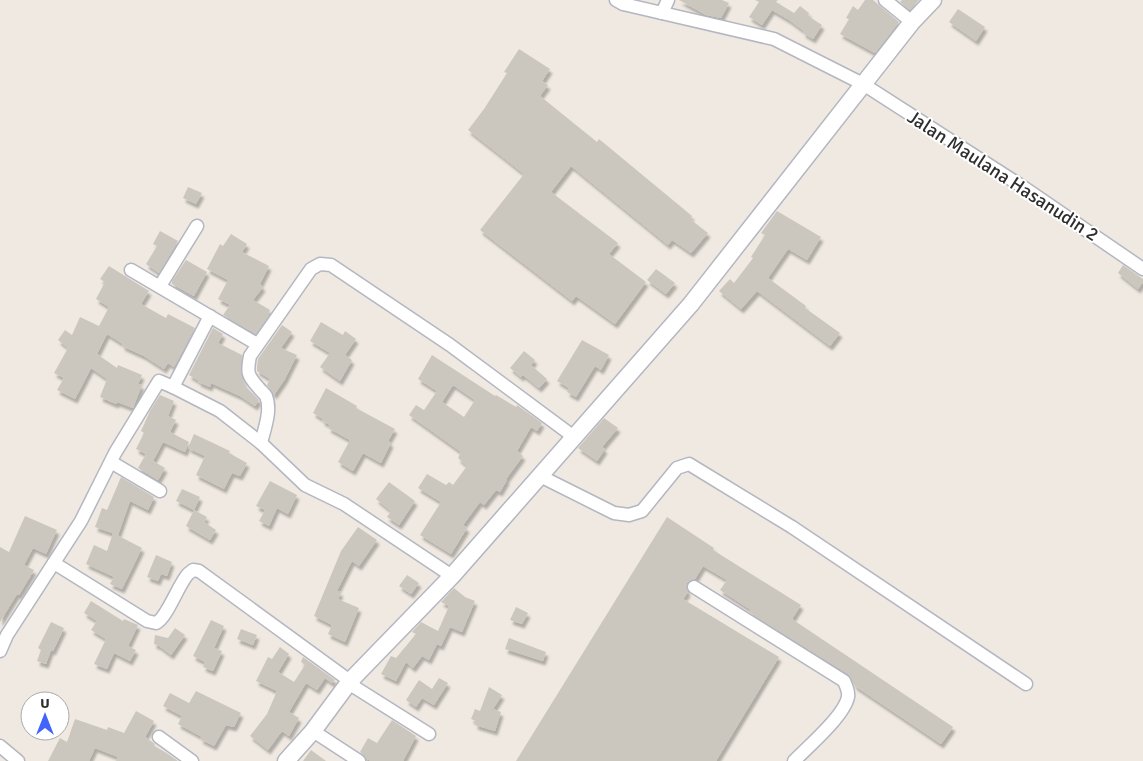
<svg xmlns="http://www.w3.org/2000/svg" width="1143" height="761" font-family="Signika,sans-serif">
<defs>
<filter id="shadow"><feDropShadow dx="2.5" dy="4.5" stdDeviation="1" flood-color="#0004"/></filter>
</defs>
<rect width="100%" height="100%" fill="#efe9e1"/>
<g fill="#cbc7bf" fill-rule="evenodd" filter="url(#shadow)">
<path d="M679,0H722L729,3L721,18L706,15Z"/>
<path d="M755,0H778L776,2L794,13L800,6L809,13L808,16L822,25L813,39L803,33L804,31L789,20L772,10L762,25L749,17L759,2Z"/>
<path d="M865,0H873L899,22L875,53L840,34L849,19L846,18L853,6L858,10Z"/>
<path d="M902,0H919L910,10L900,2Z"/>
<path d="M958,9L985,27L976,41L949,22Z"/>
<path d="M519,49L550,69L542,81L548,85L540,96L597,142L599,139L692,216L690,219L708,233L691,253L672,240L668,245L571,166L551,192L618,243L609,254L646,282L615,324L576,296L572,301L480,230L524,174L468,130L484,109L507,73L504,72Z"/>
<path d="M188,187L202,193L196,204L183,198Z"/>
<path d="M777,211L821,237L807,260L788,249L768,278L806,306L805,308L840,333L830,346L757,291L741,309L719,291L730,279L734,283L753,258L751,257L765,235L761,233Z"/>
<path d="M160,231L178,241L159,273L146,264L157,246L153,244Z"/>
<path d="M231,234L247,244L242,252L269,266L260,284L263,287L253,300L270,310L268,314L269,315L256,334L223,315L230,305L218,299L228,280L207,269L220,244L223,246Z"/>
<path d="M186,260L207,272L194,296L172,284V281Z"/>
<path d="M1123,265L1143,279V282L1138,289L1118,273Z"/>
<path d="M109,266L149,291L141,304L166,318L168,314L195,328L174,367L168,363L164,369L144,356L122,346L123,344L107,334L97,354L117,368L118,365L142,375L138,384L142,385L133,408L117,402L116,404L100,397L107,379L91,368L75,399L57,390L64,378L54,373L68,348L58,340L65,330L72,335L80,317L99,326L109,307L96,299L105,282L100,279Z"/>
<path d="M656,269L675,283L666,294L647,280Z"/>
<path d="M321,322L343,335L345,331L356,339L345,355L352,360L340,381L320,367L330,353L310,341Z"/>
<path d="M282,325L292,332L281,348L297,355L285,379L274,395L267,385L270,379L257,371V367L258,359Z"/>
<path d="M213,328L223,334L218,343L242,355L241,375L245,386L259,400L255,406L240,396L211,383L210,387L198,382L199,381L189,375Z"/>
<path d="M582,340L609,355L601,370L595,366L576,397L567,392L569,388L557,381Z"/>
<path d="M524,351L535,360L531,365L547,379L539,388L523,375L521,377L510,368Z"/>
<path d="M432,355L495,396L496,395L516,407L517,405L542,423L537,431L531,427L517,451L523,456L506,479L507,480L500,492L496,490L484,505L480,502L463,525L467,528L451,554L420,535L441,502L418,488L427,474L446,485L449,482L453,485L467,466L458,458L461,452L409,415L416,405L424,410L437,391L418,379ZM453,385L475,400L464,417L442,402Z"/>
<path d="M326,388L357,406L356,408L395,429L388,441L391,443L381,463L363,453L353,471L338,462L350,440L328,428L330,425L322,421L323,419L313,413Z"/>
<path d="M160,395L174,401L168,416L176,420L170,432L189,442L185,452L163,442L153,461L165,468L158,480L138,468L146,454L136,449L144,433L141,431L150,411Z"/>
<path d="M604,418L618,428L602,447L605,449L597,461L578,448Z"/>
<path d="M194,434L230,451L229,453L247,463L240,476L232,473L224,489L196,475L205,456L188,448Z"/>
<path d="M121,477L154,497L148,510L130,501L118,535L95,527L102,508L107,510Z"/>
<path d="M270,481L297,495L288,514L277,508L269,526L259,521L265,510L256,506Z"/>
<path d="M389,482L415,501L399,525L387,517L391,511L376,499Z"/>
<path d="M182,489L200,497L194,510L176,501Z"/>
<path d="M194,510L207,517L204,522L216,530L210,540L186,526Z"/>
<path d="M25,516L57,530L46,554L33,548L24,565L34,570L19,595L17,594L0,622V547L9,552Z"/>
<path d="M667,517L714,548L713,550L801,605L792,619L953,727L941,744L855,686L848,674L749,612L751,610L720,590L727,580L703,566L695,579L691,580L687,583L686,587L688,592L683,599L779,657L716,761H516Z"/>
<path d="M358,527L377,540L359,566L352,561L337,591L341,592L338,599L359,608L345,642L328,634L332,625L314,616L341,551Z"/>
<path d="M113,533L142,548L122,589L110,584L114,577L86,564L94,545L107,551Z"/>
<path d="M156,555L172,562L167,576L161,574L158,581L147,577Z"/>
<path d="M407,575L419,583L411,594L399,586Z"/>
<path d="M454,588L465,597L475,601L462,632L450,627L441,646L437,644L429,660L422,656L413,668L406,662L396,681L381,674L391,656L396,658L416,634L412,632L421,622L438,631L449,606L441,602Z"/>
<path d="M91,601L123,621L124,619L138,625L128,646L136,650L130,661L114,653L107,669L94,664L106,639L91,630L97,621L84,613Z"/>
<path d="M516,607L528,613L522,624L510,620Z"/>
<path d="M211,620L224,626L214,648L222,651L213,671L203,667L205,662L193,656Z"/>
<path d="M51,622L64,628L53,651L51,650L46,664L37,661L41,650L38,648Z"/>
<path d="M175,628L185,635L171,655L159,646L154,644L155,635L168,638Z"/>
<path d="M241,629L257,635L253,645L237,639Z"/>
<path d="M509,638L546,652L543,661L505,649Z"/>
<path d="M280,647L289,654L278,672L294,682L305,665L301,662L303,657L335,680L332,683L325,678L317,690L306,683L289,712L299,718L289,736L282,731L268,750L250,736L267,714L277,691L256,681L268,657L272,659Z"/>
<path d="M439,678L448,683L434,705L422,698L416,707L406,700L419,680L432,689Z"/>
<path d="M489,687L502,695L493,709L501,712L495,731L475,725L476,721L471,719L475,709L480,711Z"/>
<path d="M196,691L241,713L234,727L226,725L214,746L200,739L202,737L178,724L182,716L163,706L170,693L189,703Z"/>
<path d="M136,711L154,721L145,737L155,744L154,746L165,752L178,761H116L118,757L95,748L89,761H48L60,738L67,742L75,719L107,730L108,727L124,733Z"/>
<path d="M392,720L416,736L403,761H371L367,759L360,752L368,738L377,743Z"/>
<path d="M311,750L326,761H303Z"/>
</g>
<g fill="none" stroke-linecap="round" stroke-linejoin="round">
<defs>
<g id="minor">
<path d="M616,0L623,4L774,39L863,84L1023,187L1143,269"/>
<path d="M885,0L912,22"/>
<path d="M662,13L668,0"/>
<path d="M131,270L257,344"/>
<path d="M160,286L197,226"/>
<path d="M173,387L210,316"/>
<path d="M261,443C264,430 272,410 266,396C264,393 260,390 258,387C247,375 247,372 250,356L311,269L320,264L331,265L450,345L574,437"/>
<path d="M111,462L160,491"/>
<path d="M540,476L614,513L629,515L642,511L677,468L689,464L792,527L1026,684"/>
<path d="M54,563L147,621L156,623C167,618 178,585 188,574L193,570L199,571L350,681L356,688L429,734"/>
<path d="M694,587L844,681C846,686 849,691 848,697C844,716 808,747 794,761"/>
<path d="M0,651L7,635L81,521L115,453L159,381L173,387L220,411L261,443L305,485L344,504L452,576"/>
<path d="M313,731L359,761"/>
<path d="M159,737L192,761"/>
<path d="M0,746L18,761"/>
</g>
<path id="tertiary" d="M286,761L313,731L350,681L452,576L691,304L912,22L933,0"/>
</defs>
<use href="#minor" stroke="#b4b7c1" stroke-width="15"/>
<use href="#tertiary" stroke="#b4b7c1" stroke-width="19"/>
<use href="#minor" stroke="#fff" stroke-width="12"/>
<use href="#tertiary" stroke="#fff" stroke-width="16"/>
</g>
<g text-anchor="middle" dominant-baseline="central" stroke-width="4" stroke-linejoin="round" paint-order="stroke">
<g font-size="19" fill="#2e2e2e" stroke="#fff">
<text transform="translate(1003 176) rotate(33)">Jalan Maulana Hasanudin 2</text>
</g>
</g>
<g transform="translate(45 716)"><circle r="24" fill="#ffffff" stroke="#ababab"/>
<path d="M0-4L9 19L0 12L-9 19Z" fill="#4264fb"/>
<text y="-8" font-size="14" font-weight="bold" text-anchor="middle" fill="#2e2e2e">U</text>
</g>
</svg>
